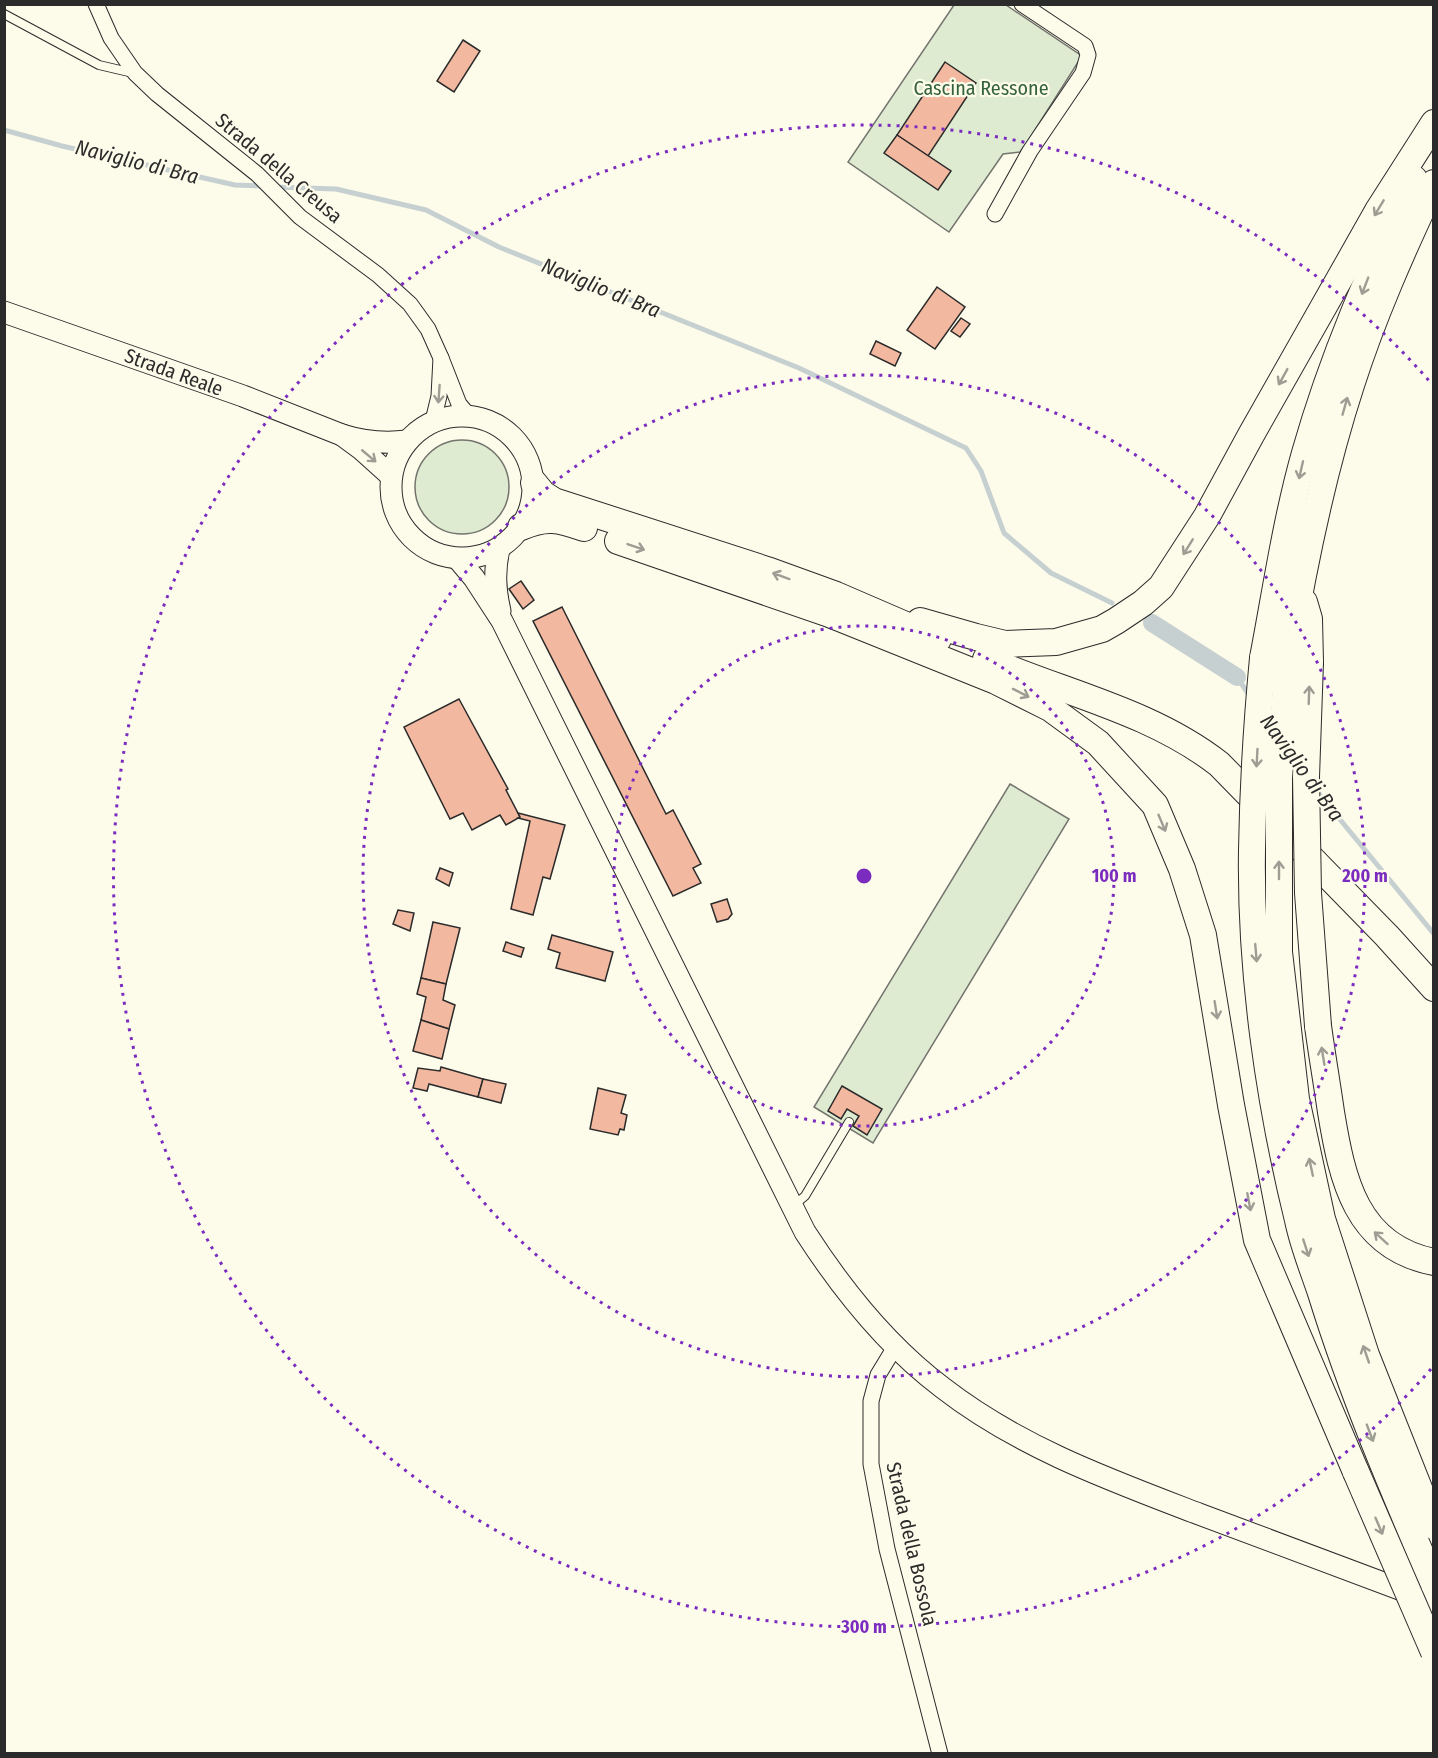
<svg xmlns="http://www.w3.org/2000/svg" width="1438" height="1758" font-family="'Fira Sans Condensed',sans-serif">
<rect width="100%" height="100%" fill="#fdfbea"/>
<g fill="#deebd1" stroke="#74746e" stroke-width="1.5">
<path d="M954,5H1006L1082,56L1026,144L1020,152L1003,154L949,232L848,162Z"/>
<circle cx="462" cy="487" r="47"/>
<path d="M1010,784L1069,819L873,1143L814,1107Z"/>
</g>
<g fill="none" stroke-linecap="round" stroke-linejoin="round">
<g stroke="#c7d0d0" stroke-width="5">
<path d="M4,130L62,146L235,185L265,186"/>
<path d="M275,187L336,189L426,210L499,247L799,368L966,448L981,471L1004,533L1051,573L1112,603"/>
<path d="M1237,677L1251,698"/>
<path d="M1315,789L1434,934"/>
</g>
<path stroke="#c7d0d0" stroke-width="18" d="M1152,623L1237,677"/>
</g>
<g fill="#f2b8a0" stroke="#2b2b2b" stroke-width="1.5">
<path d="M463,40L480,51L454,92L437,81Z"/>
<path d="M945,62L976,83L928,156L897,135Z"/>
<path d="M897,135L951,171L938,190L884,153Z"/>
<path d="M937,287L965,307L935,349L907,330Z"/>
<path d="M961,318L970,324L960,337L951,331Z"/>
<path d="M876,341L901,353L895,366L870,354Z"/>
<path d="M521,581L534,600L523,609L509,589Z"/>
<path d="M562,607L666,814L673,810L701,864L693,868L701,883L673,896L533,621Z"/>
<path d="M459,699L508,789L506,790L520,817L506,825L500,815L472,830L463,813L450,819L404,727Z"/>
<path d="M518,813L565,825L550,879L543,877L533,915L511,909L530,821L518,818L520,817Z"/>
<path d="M440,868L453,873L449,886L436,879Z"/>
<path d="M727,899L732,914L728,919L717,922L711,904Z"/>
<path d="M398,910L414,913L410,931L393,924Z"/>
<path d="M433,922L460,928L446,984L421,978Z"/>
<path d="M552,935L613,952L605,981L556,968L560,953L548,949Z"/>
<path d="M506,942L524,948L521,957L503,951Z"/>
<path d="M421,978L446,984L443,1000L455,1005L449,1029L421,1020L426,997L417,994Z"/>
<path d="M421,1020L449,1029L442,1059L413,1051Z"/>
<path d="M441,1067L483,1079L478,1097L429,1084L427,1091L413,1088L418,1068L440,1071Z"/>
<path d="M483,1079L506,1084L501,1103L478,1097Z"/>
<path d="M842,1086L882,1109L867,1135L853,1126L859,1116L847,1109L841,1119L828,1111Z"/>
<path d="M598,1088L626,1095L621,1113L627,1115L624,1130L620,1129L618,1135L590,1129Z"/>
</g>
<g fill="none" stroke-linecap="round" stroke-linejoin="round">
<defs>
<g id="service">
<path d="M4,14L99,65L133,73"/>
<path d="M793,1206L805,1196L849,1122"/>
</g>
<g id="minor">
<path d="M96,4L111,38L135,73L157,94L257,174L300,217L378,275L410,304L428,329L441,358"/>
<path d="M995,214L1030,151L1083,73L1088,55L1085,46L1022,4"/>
<path d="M433,421L439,396L441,358L459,404L469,416"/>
<path d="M895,1347L878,1375L871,1401V1464L887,1549L940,1754"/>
</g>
<g id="secondary">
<path d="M4,312L243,396L342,435"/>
<circle cx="462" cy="487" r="71"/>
<path d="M391,476L361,449L342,435C364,442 383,444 407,441"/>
<path d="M499,549C494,571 495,589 500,611"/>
<path d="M458,559L474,578L502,621L805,1232C843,1291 887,1346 943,1388C1019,1447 1110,1480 1199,1514C1277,1543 1355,1573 1434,1602"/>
</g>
<g id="trunk">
<path d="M534,483L543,494L554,501L767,570L836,595L938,639"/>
<path d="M521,527C547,516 558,519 584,528"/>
<path d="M618,541L847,620"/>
<path d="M1304,602L1309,619L1310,662"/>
<path d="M832,615L996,681L1050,708L1098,743L1155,805L1182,869L1203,935L1231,1105L1257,1240L1356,1472"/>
<path d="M920,621L976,637L1005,644L1056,642L1102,629L1116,621L1143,603L1161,587L1207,516L1251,435L1379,209L1434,123"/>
<path d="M1263,658C1276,590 1286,520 1305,453C1332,358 1371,268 1414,179"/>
<path d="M986,659C1064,693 1151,711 1219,764L1387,936L1434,988"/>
<path d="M1288,659C1303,567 1322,474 1351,385C1373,316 1403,249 1434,183"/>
<path d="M1318,1026C1322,1055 1327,1084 1331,1112C1342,1179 1356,1247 1434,1262"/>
</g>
</defs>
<use href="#service" stroke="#2b2b2b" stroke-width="10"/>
<use href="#minor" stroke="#2b2b2b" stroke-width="17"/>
<use href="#secondary" stroke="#2b2b2b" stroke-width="23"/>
<use href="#trunk" stroke="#2b2b2b" stroke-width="28"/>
<use href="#service" stroke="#fdfbea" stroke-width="8"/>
<use href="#minor" stroke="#fdfbea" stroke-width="15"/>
<use href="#secondary" stroke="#fdfbea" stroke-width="21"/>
<use href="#trunk" stroke="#fdfbea" stroke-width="26"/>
<defs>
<g id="trunk-bridge">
<path d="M1263,658C1257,721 1253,786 1252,850C1250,971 1269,1103 1298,1220C1303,1245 1313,1269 1321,1293C1352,1393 1392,1488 1434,1584"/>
<path d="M1288,659L1279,778V952L1296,1099L1322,1219L1366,1355L1434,1526"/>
<path d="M1310,662L1306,777L1308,893L1318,1026"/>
<path d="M1356,1472L1434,1652"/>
</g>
</defs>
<use href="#trunk-bridge" stroke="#2b2b2b" stroke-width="28" stroke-linecap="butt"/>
<use href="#trunk-bridge" stroke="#fdfbea" stroke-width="26"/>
</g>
<defs><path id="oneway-shaft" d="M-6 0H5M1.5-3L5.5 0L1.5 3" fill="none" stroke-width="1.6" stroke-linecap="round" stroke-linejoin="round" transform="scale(1.5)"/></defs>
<g stroke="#9e9d94">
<use href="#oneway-shaft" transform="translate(1379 208) rotate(121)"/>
<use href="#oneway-shaft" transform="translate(1365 286) rotate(111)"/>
<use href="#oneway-shaft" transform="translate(1283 377) rotate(119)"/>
<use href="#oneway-shaft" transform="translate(439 394) rotate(94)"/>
<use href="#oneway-shaft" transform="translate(1345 406) rotate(-74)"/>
<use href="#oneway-shaft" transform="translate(369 456) rotate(40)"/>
<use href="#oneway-shaft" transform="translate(1301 470) rotate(103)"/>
<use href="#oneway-shaft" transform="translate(636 547) rotate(19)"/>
<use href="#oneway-shaft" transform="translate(1188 547) rotate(122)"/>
<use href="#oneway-shaft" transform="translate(781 576) rotate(-160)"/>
<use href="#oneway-shaft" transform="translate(1021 693) rotate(27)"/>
<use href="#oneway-shaft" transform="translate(1309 695) rotate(-88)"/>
<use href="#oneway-shaft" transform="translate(1257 758) rotate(93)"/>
<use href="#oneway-shaft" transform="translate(1162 823) rotate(67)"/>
<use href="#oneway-shaft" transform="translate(1279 870) rotate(-90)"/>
<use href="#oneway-shaft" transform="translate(1256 953) rotate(85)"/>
<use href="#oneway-shaft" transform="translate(1216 1010) rotate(81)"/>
<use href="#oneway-shaft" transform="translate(1323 1056) rotate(-99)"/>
<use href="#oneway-shaft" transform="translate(1311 1167) rotate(-102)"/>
<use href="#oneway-shaft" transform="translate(1249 1202) rotate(79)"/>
<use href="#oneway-shaft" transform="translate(1381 1238) rotate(-138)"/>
<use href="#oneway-shaft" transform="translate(1306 1248) rotate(72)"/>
<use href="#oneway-shaft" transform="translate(1366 1354) rotate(-109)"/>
<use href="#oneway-shaft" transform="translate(1370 1433) rotate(69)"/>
<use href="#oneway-shaft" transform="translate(1379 1526) rotate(67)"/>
</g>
<g fill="none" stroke="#7b2cbf" stroke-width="3" stroke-dasharray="3 6">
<circle cx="864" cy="876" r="250"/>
<circle cx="864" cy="876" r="501"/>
<path d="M1431 1369A751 751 0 1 1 1431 383"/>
</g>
<g text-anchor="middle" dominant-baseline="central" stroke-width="4.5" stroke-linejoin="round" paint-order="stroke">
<g font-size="20" fill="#34623c" stroke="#fdfbea">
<text x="981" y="88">Cascina Ressone</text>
</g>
<g font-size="20" fill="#2b2b2b" stroke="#fdfbea">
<text transform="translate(279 168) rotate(40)">Strada della Creusa</text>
<text transform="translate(174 372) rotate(20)">Strada Reale</text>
<text transform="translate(912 1544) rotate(77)">Strada della Bossola</text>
</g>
<g font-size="21" font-style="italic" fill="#2b2b2b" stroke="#fdfbea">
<text transform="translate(137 162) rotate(14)">Naviglio di Bra</text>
<text transform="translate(601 288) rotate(22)">Naviglio di Bra</text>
<text transform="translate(1302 768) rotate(54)">Naviglio di Bra</text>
</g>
</g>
<circle cx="864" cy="876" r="9" fill="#7b2cbf" stroke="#fdfbea" stroke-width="3"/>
<g font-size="18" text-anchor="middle" font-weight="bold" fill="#7b2cbf" stroke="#fdfbea" stroke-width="4.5" stroke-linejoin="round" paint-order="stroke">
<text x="1114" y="882">100 m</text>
<text x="1365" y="882">200 m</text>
<text x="864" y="1633">300 m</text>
</g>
<rect width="1438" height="1758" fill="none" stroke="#2b2b2b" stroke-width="12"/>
</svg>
